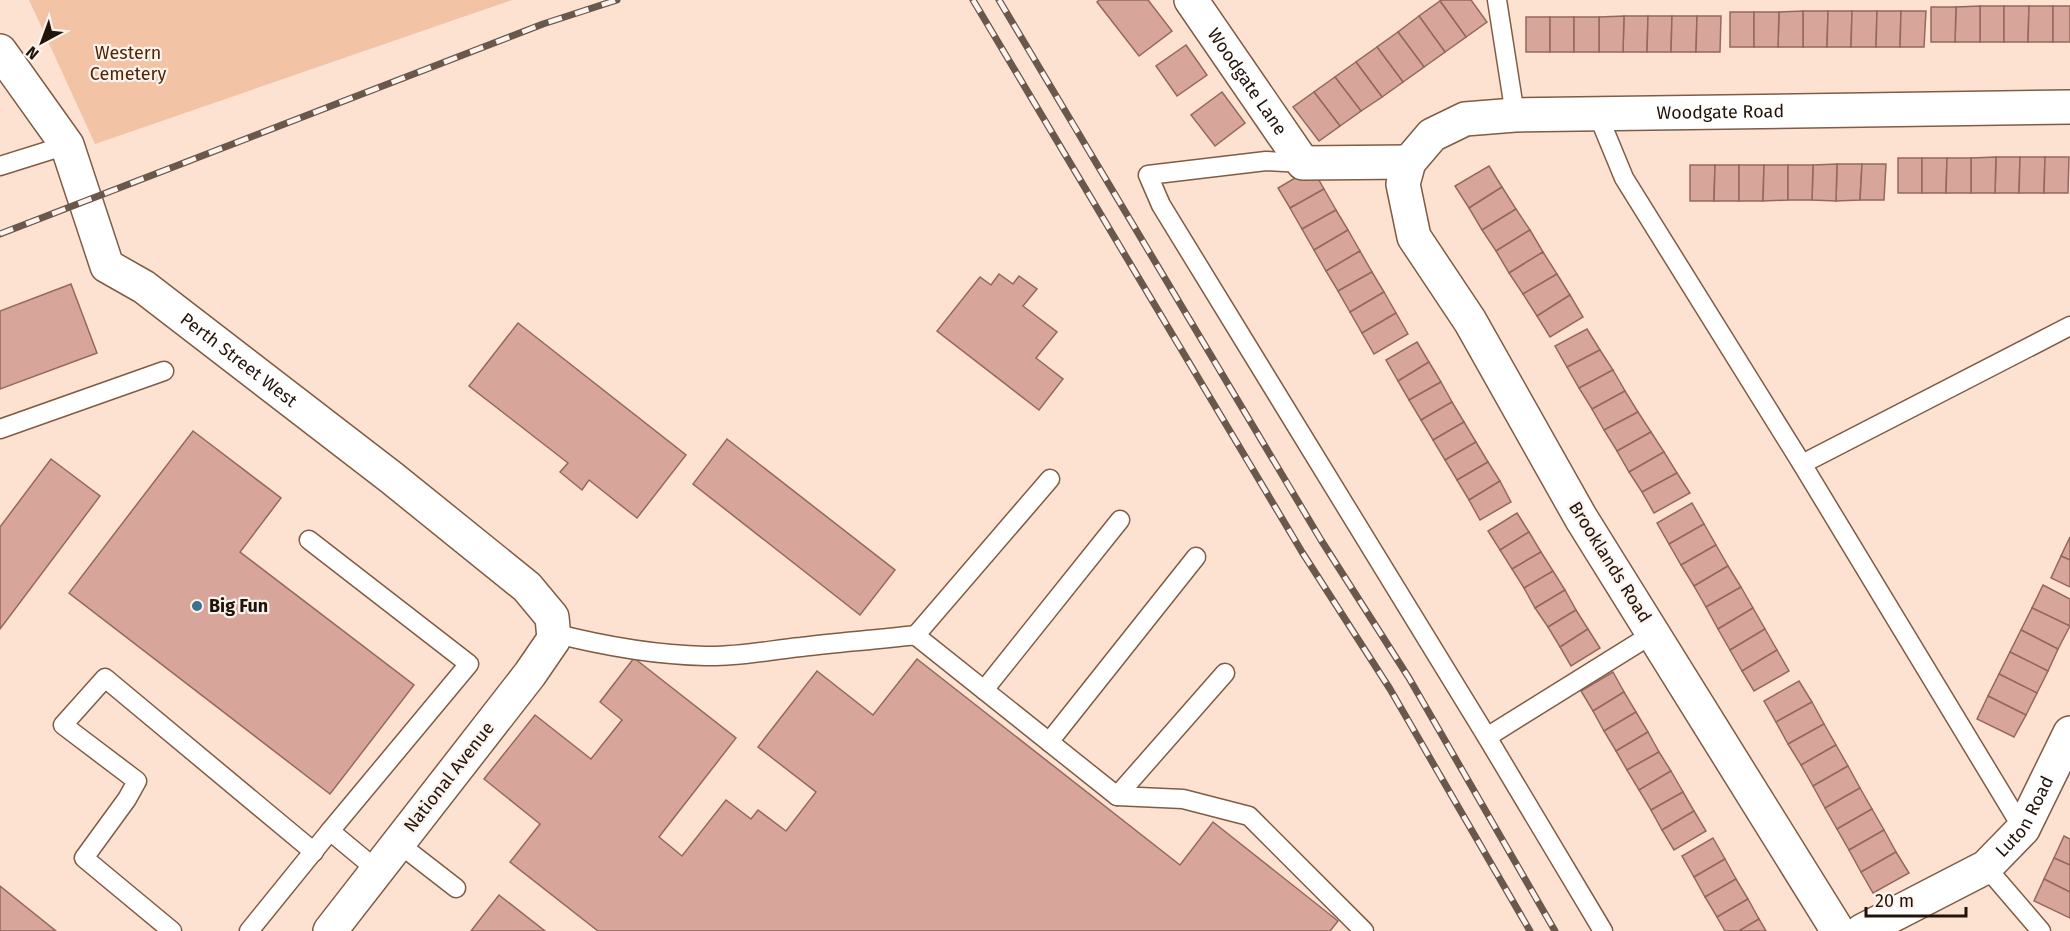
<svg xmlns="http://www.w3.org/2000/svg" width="2070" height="931" font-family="'Fira Sans',sans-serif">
<rect width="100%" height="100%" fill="#fde2d2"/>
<path fill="#f3c3a6" d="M29,0H512L95,144Z"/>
<g fill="#d7a59a" stroke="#95685e" stroke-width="1.5">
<path d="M1099,0H1148L1172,31L1139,56L1097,2Z"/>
<path d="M1442,0H1471L1487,22L1466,37L1440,1Z"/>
<path d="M1440,1L1466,37L1445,52L1419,16Z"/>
<rect x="1980" y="6" width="24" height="36"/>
<path d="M1980,6V42H1955L1956,7Z"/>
<path d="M2004,6H2029L2028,42H2004Z"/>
<path d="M2029,6H2053V42H2028Z"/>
<rect x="2053" y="6" width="17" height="36"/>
<path d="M1931,7H1956L1955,42H1931Z"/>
<path d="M1803,11H1828L1827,47H1803Z"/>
<path d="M1803,11V47H1778L1779,12Z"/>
<path d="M1828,11H1852L1851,47H1827Z"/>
<path d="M1852,11H1877L1876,47H1851Z"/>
<path d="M1877,11H1901L1900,47H1876Z"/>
<path d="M1901,11H1926L1924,47H1900Z"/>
<rect x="1730" y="12" width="24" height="35"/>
<path d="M1754,12H1779L1778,47H1754Z"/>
<path d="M1419,16L1445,52L1424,67L1398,32Z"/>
<path d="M1624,16H1648L1647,52H1623Z"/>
<path d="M1624,16L1623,52H1599V17Z"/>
<path d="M1648,16H1672L1671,52H1647Z"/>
<path d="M1672,16H1697L1696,52H1671Z"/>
<path d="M1697,16H1721L1720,52H1696Z"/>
<rect x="1526" y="17" width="24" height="35"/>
<rect x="1550" y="17" width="24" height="35"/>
<rect x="1574" y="17" width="25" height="35"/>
<path d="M1398,32L1424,67L1403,82L1377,47Z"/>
<path d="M1186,45L1207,75L1177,96L1156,66Z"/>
<path d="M1377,47L1403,82L1382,97L1356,62Z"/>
<path d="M1356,62L1382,97L1361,111L1335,77Z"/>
<path d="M1335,77L1361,111L1340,126L1314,92Z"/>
<path d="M1222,92L1245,123L1215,146L1191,115Z"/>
<path d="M1314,92L1340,126L1319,141L1293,107Z"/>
<path d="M1996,157H2020L2019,193H1995Z"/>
<path d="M1996,157L1995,193H1971V158Z"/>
<path d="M2020,157H2045L2044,193H2019Z"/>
<path d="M2045,157H2069L2068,193H2044Z"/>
<rect x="1898" y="158" width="24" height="35"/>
<path d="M1922,158H1947L1946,193H1922Z"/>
<path d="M1947,158H1971V193H1946Z"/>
<path d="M1837,164H1862L1860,200L1836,201Z"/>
<path d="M1837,164L1836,201L1812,200L1813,165Z"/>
<path d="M1862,164H1886L1884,200H1860Z"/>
<path d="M1690,165H1715L1714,201H1690Z"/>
<path d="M1715,165H1739V201H1714Z"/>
<path d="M1739,165H1764L1763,201H1739Z"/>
<path d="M1764,165H1788V200L1763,201Z"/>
<path d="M1788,165H1813L1812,200H1788Z"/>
<path d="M1489,166L1502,187L1469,208L1455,186Z"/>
<path d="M1312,168L1324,189L1290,208L1278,188Z"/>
<path d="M1502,187L1516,209L1482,230L1469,208Z"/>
<path d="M1324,189L1336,210L1302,229L1290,208Z"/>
<path d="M1516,209L1530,230L1496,251L1482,230Z"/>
<path d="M1336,210L1348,230L1314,250L1302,229Z"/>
<path d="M1348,230L1360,251L1326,271L1314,250Z"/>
<path d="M1530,230L1543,252L1509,273L1496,251Z"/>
<path d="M1360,251L1372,272L1338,291L1326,271Z"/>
<path d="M1543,252L1557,274L1523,294L1509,273Z"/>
<path d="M1372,272L1384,292L1350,312L1338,291Z"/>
<path d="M999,274L1013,284L1019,276L1037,289L1023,306L1057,332L1036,358L1063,379L1039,410L937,331L980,277L991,285Z"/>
<path d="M1557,274L1570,295L1537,316L1523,294Z"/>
<path d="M71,284L97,353L0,389V311Z"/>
<path d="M1384,292L1396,313L1362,333L1350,312Z"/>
<path d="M1570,295L1583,317L1550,337L1537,316Z"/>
<path d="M1396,313L1408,334L1374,354L1362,333Z"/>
<path d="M518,323L686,455L637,518L589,480L582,490L560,472L568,463L469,386Z"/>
<path d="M1587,329L1600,350L1567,367L1555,346Z"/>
<path d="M1417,342L1429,362L1398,381L1386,360Z"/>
<path d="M1600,350L1613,370L1579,388L1567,367Z"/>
<path d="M1429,362L1441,382L1409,400L1398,381Z"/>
<path d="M1613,370L1625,391L1592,409L1579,388Z"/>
<path d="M1441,382L1452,402L1421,420L1409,400Z"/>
<path d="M1625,391L1638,412L1604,430L1592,409Z"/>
<path d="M1452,402L1464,422L1433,440L1421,420Z"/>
<path d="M1638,412L1651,432L1617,451L1604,430Z"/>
<path d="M1464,422L1476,442L1445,460L1433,440Z"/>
<path d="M193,431L281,498L240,552L414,685L330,794L69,593Z"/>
<path d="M1651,432L1664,452L1629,472L1617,451Z"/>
<path d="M727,439L895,570L860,615L693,484Z"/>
<path d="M1476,442L1488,462L1457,480L1445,460Z"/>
<path d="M1664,452L1677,473L1642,492L1629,472Z"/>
<path d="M51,459L100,496L0,629V527Z"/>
<path d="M1488,462L1500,481L1469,500L1457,480Z"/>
<path d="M1677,473L1690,493L1654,513L1642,492Z"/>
<path d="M1500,481L1511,502L1480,520L1469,500Z"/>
<path d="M1692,503L1704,524L1669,544L1657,523Z"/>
<path d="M1517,513L1529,532L1500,550L1488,531Z"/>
<path d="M1704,524L1716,545L1681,565L1669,544Z"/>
<path d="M1529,532L1541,552L1512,569L1500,550Z"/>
<path d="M2070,537V560L2061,556Z"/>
<path d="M1716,545L1728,566L1694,586L1681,565Z"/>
<path d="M1541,552L1553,571L1524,588L1512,569Z"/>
<path d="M2061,556L2070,560V587L2051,578Z"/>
<path d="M1728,566L1741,587L1706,607L1694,586Z"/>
<path d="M1553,571L1565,590L1535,608L1524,588Z"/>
<path d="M2043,585L2070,599V626L2032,608Z"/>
<path d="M1741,587L1753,608L1718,629L1706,607Z"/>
<path d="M1565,590L1576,610L1548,627L1535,608Z"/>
<path d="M1753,608L1765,629L1730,650L1718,629Z"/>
<path d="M2032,608L2070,626L2058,649L2021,630Z"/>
<path d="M1576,610L1588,629L1560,647L1548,627Z"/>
<path d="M1588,629L1600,648L1571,666L1560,647Z"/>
<path d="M1765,629L1777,650L1742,671L1730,650Z"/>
<path d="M2021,630L2058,649L2048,671L2010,652Z"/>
<path d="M1777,650L1789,671L1754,691L1742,671Z"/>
<path d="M2010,652L2048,671L2037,693L1999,674Z"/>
<path d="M634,658L736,738L659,837L682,856L726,800L751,819L758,810L786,831L816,792L758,747L817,671L873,715L917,659L1180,865L1213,822L1338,921L1330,931H598L510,862L540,824L484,779L535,715L591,759L622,720L600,702Z"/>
<path d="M1613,672L1624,692L1593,711L1581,691Z"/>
<path d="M1999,674L2037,693L2026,715L1988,696Z"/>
<path d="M1799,681L1812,702L1776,722L1764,701Z"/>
<path d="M1624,692L1636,712L1604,731L1593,711Z"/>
<path d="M1988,696L2026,715L2014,737L1977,719Z"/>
<path d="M1812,702L1824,724L1788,744L1776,722Z"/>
<path d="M1636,712L1648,732L1616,751L1604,731Z"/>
<path d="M1824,724L1836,745L1801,765L1788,744Z"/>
<path d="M1648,732L1659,752L1627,770L1616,751Z"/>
<path d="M1836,745L1848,766L1813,786L1801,765Z"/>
<path d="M1659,752L1671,771L1639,790L1627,770Z"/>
<path d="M1848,766L1860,788L1825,808L1813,786Z"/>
<path d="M1671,771L1683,792L1651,810L1639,790Z"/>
<path d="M1860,788L1872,809L1837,829L1825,808Z"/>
<path d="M1683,792L1694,811L1662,830L1651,810Z"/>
<path d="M1872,809L1884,830L1849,850L1837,829Z"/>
<path d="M1694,811L1706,831L1674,850L1662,830Z"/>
<path d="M1884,830L1896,852L1861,872L1849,850Z"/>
<path d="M2064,836L2070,839V865L2054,858Z"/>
<path d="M1713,838L1725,859L1694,877L1682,856Z"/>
<path d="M1896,852L1909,873L1873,893L1861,872Z"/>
<path d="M2054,858L2070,865V892L2044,879Z"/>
<path d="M1725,859L1736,879L1705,897L1694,877Z"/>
<path d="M1736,879L1748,899L1717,917L1705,897Z"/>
<path d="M2044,879L2070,892V918L2034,901Z"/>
<path d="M0,886L56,931H0Z"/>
<path d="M499,895L545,931H471Z"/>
<path d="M1748,899L1759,919L1739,931H1725L1717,917Z"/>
<path d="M1759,919L1766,931H1739Z"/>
</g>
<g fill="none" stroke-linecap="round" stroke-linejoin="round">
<defs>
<g id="service">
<path d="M1497,0L1515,115"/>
<path d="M1598,115L1624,178L1802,464L2023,829"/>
<path d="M1303,163L1266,161L1148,175L1161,205L1487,737L1603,931"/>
<path d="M0,166L67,145"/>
<path d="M0,429L164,371"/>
<path d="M1802,464L2070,326"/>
<path d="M309,540L469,664L330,831"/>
<path d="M553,633C604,646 654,655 706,656C738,657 770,650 801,647C839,642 877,640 915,635L1117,796L1225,673"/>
<path d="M915,636L1050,479"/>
<path d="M984,690L1120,520"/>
<path d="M1487,737L1654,633"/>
<path d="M1049,742L1196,557"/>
<path d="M1117,796L1183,799L1249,816L1364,931"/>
<path d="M398,843L456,888"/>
<path d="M1986,867L2041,931"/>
<path d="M172,931L84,858L127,799L137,781L63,725L105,678L314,852"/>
<path d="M249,931L330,831L377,870"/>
</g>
<g id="minor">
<path id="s1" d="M1191,0L1303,163L1409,162"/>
<path id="s2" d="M0,51L67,145L107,266L144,287L392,478L527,587L552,617L554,639L530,674L330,931"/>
<path id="s3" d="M1838,931L1581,518L1470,321L1414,237L1403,184L1409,162L1432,135L1465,119L1515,115L2070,107"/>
<path id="s4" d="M1862,931L1986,867L2023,829L2070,733"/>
</g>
</defs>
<use href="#service" stroke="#815b43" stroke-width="21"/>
<use href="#minor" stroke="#815b43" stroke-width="36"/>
<use href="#service" stroke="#fff" stroke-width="18"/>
<use href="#minor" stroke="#fff" stroke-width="33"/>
<defs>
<g id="rail">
<path d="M973,0L1302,552L1390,689L1530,931"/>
<path d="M999,0L1321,540L1409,678L1555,931"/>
<path d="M0,234L543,24L617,0"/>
</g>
</defs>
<use href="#rail" stroke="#6b584c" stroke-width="7"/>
<use href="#rail" stroke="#fcf3ee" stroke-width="4.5" stroke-dasharray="14" stroke-linecap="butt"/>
</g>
<circle fill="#3a718c" stroke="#fcf3ee" stroke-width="2" cx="197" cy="606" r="6"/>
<g text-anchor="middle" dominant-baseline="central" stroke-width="4.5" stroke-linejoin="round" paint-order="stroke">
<g font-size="18" fill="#512300" stroke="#fcf3ee">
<text x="128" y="53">Western<tspan x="128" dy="21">Cemetery</tspan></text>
</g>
<g font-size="18" fill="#23140a" stroke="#fcf3ee">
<text stroke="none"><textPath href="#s1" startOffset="99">Woodgate Lane</textPath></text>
<text stroke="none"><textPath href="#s3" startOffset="1218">Woodgate Road</textPath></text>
<text stroke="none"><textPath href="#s2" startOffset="405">Perth Street West</textPath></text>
<text transform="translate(1610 562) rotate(58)">Brooklands Road</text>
<text transform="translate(449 777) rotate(-52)">National Avenue</text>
<text stroke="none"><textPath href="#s4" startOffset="204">Luton Road</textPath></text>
</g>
<g font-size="18" font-weight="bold" fill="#23140a" stroke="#fcf3ee" text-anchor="start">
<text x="209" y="606">Big Fun</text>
</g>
</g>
<g transform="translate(42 42) rotate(221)" stroke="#fcf3ee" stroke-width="4.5" paint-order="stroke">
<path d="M0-4.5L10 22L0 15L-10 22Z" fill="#23140a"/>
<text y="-9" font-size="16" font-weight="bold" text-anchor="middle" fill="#23140a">N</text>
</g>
<path d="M1866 907v9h100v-9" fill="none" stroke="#23140a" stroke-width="3"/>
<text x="1875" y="907" font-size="18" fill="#23140a" stroke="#fcf3ee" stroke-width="4.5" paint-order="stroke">20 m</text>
</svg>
